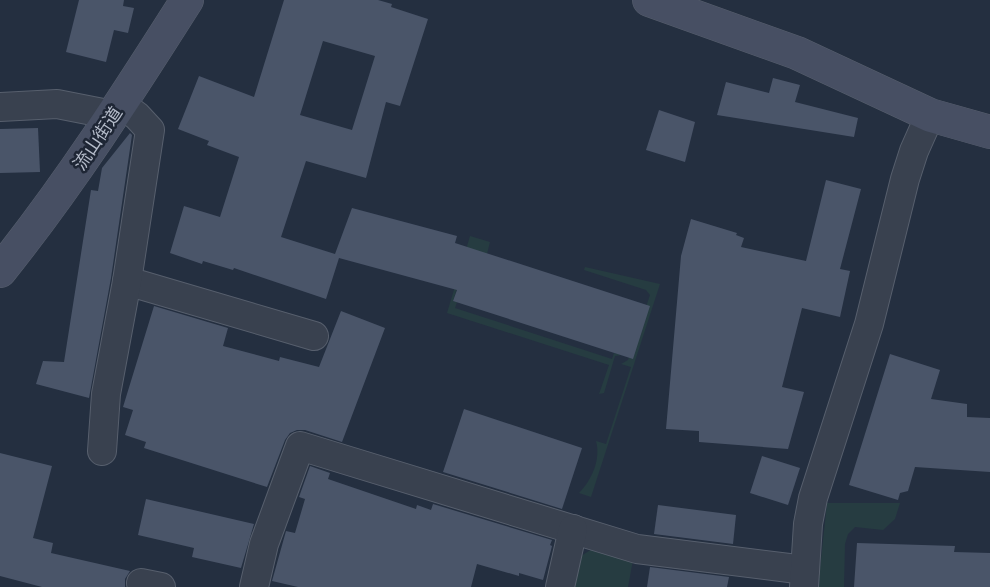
<svg xmlns="http://www.w3.org/2000/svg" width="990" height="587" font-family="Barlow,'Noto Sans JP',sans-serif">
<rect width="100%" height="100%" fill="#242f40"/>
<g fill="#263c41">
<path d="M470,236L490,242L487,254L470,249L453,301L457,302L455,308L612,359L614,353L622,355L615,356L604,393L599,394L609,365L447,313Z"/>
<path d="M585,267L660,284L591,497L579,493C592,480 601,459 596,441L606,444L631,367L621,364L628,360L650,295L646,290L584,270Z"/>
<path d="M827,503H900L895,519L883,530L855,527L848,534L845,544L844,587H818Z"/>
<path d="M592,549L633,560L628,587H571L578,558Z"/>
</g>
<g fill="#4a5569" fill-rule="evenodd">
<path d="M79,0H124L123,6L134,8L128,33L114,30L106,62L66,52Z"/>
<path d="M284,0H378L392,4L391,7L428,19L400,106L386,102L366,178L306,161L281,237L335,254L352,208L457,236L455,243L650,306L633,359L453,301L457,290L339,258L326,299L234,268L233,270L203,261L202,264L170,253L184,206L220,217L239,157L207,145L209,141L178,129L199,76L254,97ZM323,41L375,56L352,130L300,115Z"/>
<path d="M773,78L800,85L795,102L858,118L854,137L717,115L726,82L769,93Z"/>
<path d="M659,110L695,122L685,162L646,150Z"/>
<path d="M38,128L40,172L0,173V129Z"/>
<path d="M130,133L132,135L111,278L89,398L36,384L43,361L64,362L91,190L98,191L102,168Z"/>
<path d="M826,180L861,189L840,269L850,271L840,317L802,308L782,387L804,392L788,449L699,442V431L666,429L681,256L691,219L737,233L736,235L744,238L741,247L806,261Z"/>
<path d="M154,306L228,328L223,346L279,361L280,357L319,367L341,311L385,328L342,442L305,430H297L290,433L285,440L267,487L144,448L146,442L125,435L133,410L123,407Z"/>
<path d="M890,354L940,370L931,399L967,404V417L990,418V472L915,467L908,491L900,493L898,500L849,485Z"/>
<path d="M464,409L582,448L562,509L443,472Z"/>
<path d="M0,453L52,466L33,538L53,543L51,553L130,571L125,579V587H42L0,576Z"/>
<path d="M762,456L800,468L788,505L750,493Z"/>
<path d="M310,466L330,473L328,479L416,509L417,505L431,510L433,504L552,540L550,545L552,546L551,550L543,580L519,573V576L477,564L471,587H298L272,581L286,531L295,533L305,499L299,497Z"/>
<path d="M146,499L254,524L241,568L192,557L194,548L138,535Z"/>
<path d="M658,505L736,515L733,544L654,534Z"/>
<path d="M857,543L955,546L954,552L990,553V587H854Z"/>
<path d="M650,567L729,577L727,587H647Z"/>
</g>
<g fill="none" stroke-linecap="round" stroke-linejoin="round">
<defs>
<g id="street">
<path d="M0,107L57,104L113,115"/>
<path d="M127,281L314,336"/>
<path d="M102,451L106,394L127,281L150,130L137,116L121,104"/>
<path d="M141,583L161,587"/>
<path d="M254,587L264,544L300,446L637,549L805,570"/>
<path d="M560,587L573,529"/>
<path d="M804,587L808,524L813,498L869,324L905,179L914,151L930,115"/>
</g>
<g id="secondary">
<path d="M649,0L797,53L930,115L990,132"/>
<path d="M0,271C69,185 128,93 187,0"/>
</g>
</defs>
<use href="#street" stroke="#575f6d" stroke-width="30"/>
<use href="#secondary" stroke="#575f6d" stroke-width="34"/>
<use href="#street" stroke="#39414f" stroke-width="28"/>
<use href="#secondary" stroke="#474f63" stroke-width="33"/>
</g>
<g text-anchor="middle" dominant-baseline="central" stroke-width="5" stroke-linejoin="round" paint-order="stroke">
<g font-size="18" fill="#b5bcca" stroke="#1e2635">
<text transform="translate(97 138) rotate(-56)">流山街道</text>
</g>
</g>
</svg>
